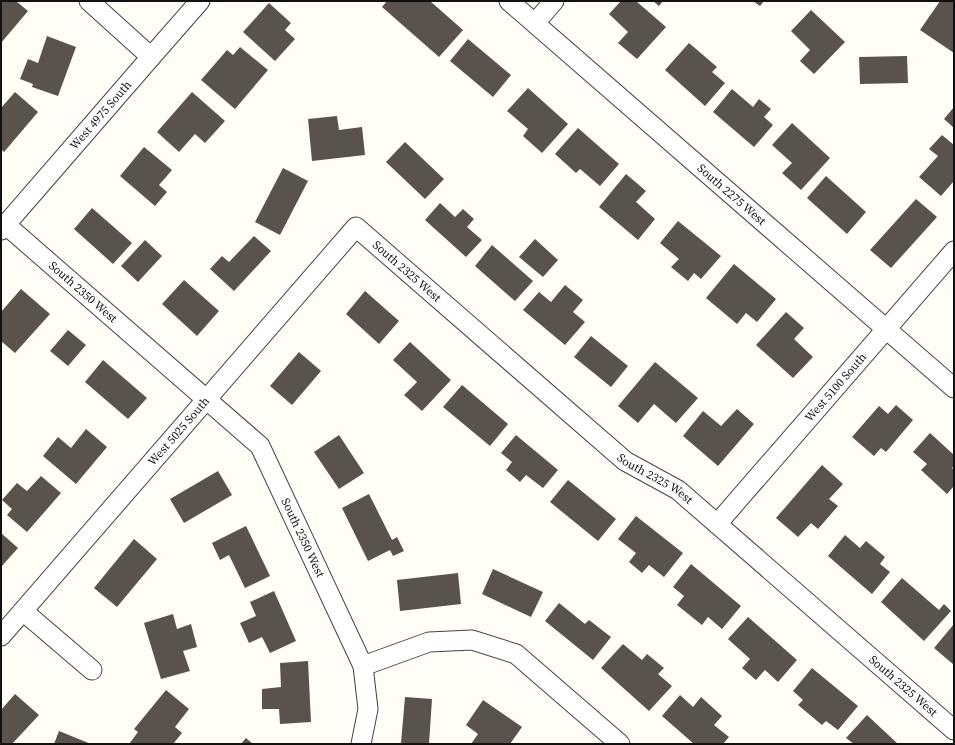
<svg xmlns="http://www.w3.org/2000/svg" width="955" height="745" font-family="'Source Serif 4',serif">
<rect width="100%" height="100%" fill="#fffdf5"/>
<g fill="#5a524d">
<path d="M1,1H16L28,11L1,43Z"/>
<path d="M387,1H430L463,30L439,57L382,7Z"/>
<path d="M621,1H636L666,27L637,59L618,43L628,32L609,14Z"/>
<path d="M653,1H663L659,6Z"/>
<path d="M753,1H764L760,6Z"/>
<path d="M940,1H954V53L920,30Z"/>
<path d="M269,3L291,23L285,30L295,39L275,61L243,32Z"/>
<path d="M811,10L845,42L814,74L800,61L810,50L791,31Z"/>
<path d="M47,36L76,47L58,96L32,87L33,84L20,79L28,59L38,63Z"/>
<path d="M468,39L511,75L493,97L450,61Z"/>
<path d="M689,43L717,67L712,72L725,83L705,106L665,70Z"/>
<path d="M240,47L268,70L235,109L201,80L227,50L233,55Z"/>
<path d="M907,56L908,83L860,84L859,57Z"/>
<path d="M528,88L568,124L542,153L523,136L528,129L507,111Z"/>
<path d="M732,89L753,107L759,99L771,109L764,117L773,125L754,147L713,112Z"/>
<path d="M15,92L38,112L4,152L1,149V108Z"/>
<path d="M192,92L225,121L205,143L195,134L179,152L157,132Z"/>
<path d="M954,107V128L944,119Z"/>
<path d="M337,116L339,130L362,127L365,155L312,161L308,119Z"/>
<path d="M792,123L830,158L801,190L782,173L792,163L772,145Z"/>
<path d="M578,128L619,164L600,186L580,169L576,173L555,154Z"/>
<path d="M942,135L954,145V181L941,196L919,177L938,156L929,149Z"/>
<path d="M405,142L444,179L425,199L386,162Z"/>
<path d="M144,147L172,170L159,185L167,192L155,206L120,176Z"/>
<path d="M283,168L308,181L280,235L255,222Z"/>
<path d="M626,174L646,191L636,202L655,219L638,240L599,207Z"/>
<path d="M826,176L866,212L847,234L807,198Z"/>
<path d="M916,199L937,217L891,268L870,250Z"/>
<path d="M440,203L455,217L463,209L474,219L467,227L482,240L466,257L425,220Z"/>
<path d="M92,208L132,243L113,264L74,229Z"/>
<path d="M678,221L721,256L701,279L694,273L688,281L671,267L679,259L660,243Z"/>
<path d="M254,236L271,251L234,291L210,269L222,256L229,262Z"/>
<path d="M535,239L558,260L543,277L519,257Z"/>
<path d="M145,240L162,256L138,282L121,266Z"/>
<path d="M492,245L533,281L515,301L475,266Z"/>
<path d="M734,264L776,299L757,322L746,313L737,324L706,298Z"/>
<path d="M184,280L219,311L197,336L162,304Z"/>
<path d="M565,285L583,300L573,312L585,322L565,345L523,310L539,292L551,302Z"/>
<path d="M21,289L50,314L15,353L1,341V312Z"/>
<path d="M365,291L399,321L379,344L346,314Z"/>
<path d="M786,312L804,328L794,339L813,357L793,378L756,345Z"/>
<path d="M68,330L86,345L68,366L50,351Z"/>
<path d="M591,336L628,366L611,387L574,357Z"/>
<path d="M410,342L451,380L422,411L404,395L417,382L393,360Z"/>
<path d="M299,352L321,371L292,405L270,386Z"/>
<path d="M103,360L147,398L128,419L85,382Z"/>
<path d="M655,362L698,398L676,423L654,404L638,423L618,406Z"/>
<path d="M462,385L508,424L490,446L443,407Z"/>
<path d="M896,405L913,420L886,452L881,448L874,456L852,437L879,406L888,414Z"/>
<path d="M737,409L754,424L718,466L683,436L703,411L721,426Z"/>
<path d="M86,429L107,447L76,484L43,456L58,437L71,448Z"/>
<path d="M930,433L954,455V466L952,468L954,470V486L947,494L921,470L927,464L913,452Z"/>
<path d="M339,435L364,473L339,489L314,452Z"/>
<path d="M516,435L558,470L543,488L526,475L520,482L506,470L512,462L501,453Z"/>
<path d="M822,465L843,484L829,499L838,506L818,529L811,523L798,537L776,518Z"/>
<path d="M218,471L232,495L184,523L170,499Z"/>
<path d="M41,476L61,493L27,532L7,515L12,509L2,500L17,483L27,491Z"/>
<path d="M568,480L616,519L598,541L550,502Z"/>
<path d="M369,494L392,540L397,537L404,551L393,556L390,550L368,561L342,508Z"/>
<path d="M636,516L683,553L664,577L649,565L642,573L629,562L636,553L618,539Z"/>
<path d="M246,526L270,576L245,588L229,555L220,560L212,543Z"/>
<path d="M1,533L18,548L1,567Z"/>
<path d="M845,535L860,548L866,541L885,557L880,564L890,572L872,594L828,556Z"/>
<path d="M134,539L157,559L117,607L94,588Z"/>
<path d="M691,564L741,606L722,629L708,617L702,625L677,605L684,596L673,587Z"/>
<path d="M493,569L543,592L531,617L482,594Z"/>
<path d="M458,573L461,604L400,611L397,580Z"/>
<path d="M902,578L939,610L944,604L951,611L924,641L881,602Z"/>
<path d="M274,591L296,641L270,653L262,637L249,643L240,623L256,616L250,602Z"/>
<path d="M559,603L585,624L589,620L611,637L593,660L545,621Z"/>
<path d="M173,614L177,629L191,624L197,647L183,651L190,671L161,679L144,623Z"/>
<path d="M748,617L797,660L778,682L765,670L756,680L742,668L750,659L728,639Z"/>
<path d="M954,624V665L934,648Z"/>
<path d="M623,644L642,660L647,654L664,668L658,674L672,686L649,711L601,668Z"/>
<path d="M308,661L311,722L280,724L279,709H262V689L281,687L280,663Z"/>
<path d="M812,668L858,706L838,730L826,721L822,725L798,705L803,700L793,691Z"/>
<path d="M166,690L189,709L175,727L182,733L173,744H129L138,732L134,729Z"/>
<path d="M15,694L39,715L12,744H1V710Z"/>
<path d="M680,695L693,707L701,697L722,716L714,725L729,737L723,744H694L662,716Z"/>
<path d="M405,697L432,699L429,744L401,743Z"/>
<path d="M483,700L522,727L510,744H471L478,734L466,725Z"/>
<path d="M867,715L898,744H854L846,738Z"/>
<path d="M59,731L91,744H54Z"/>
<path d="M246,738L253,744H241Z"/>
</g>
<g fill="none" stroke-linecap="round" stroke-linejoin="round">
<defs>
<g id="minor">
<path d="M89,1L151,57"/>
<path id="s1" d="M509,1L954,388"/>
<path d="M535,23L554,1"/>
<path id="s2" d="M6,225L260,446L363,666L368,709L361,744"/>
<path id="s3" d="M1,230L151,57L200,1"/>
<path id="s4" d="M717,524L954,251"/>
<path d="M23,611L92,670"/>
<path id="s5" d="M1,636L356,227L625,461L678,490L954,730"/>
<path d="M363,666L429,642L472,640L516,654L620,744"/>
</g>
</defs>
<use href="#minor" stroke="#444" stroke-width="21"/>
<use href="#minor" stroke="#fff" stroke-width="19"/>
</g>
<g text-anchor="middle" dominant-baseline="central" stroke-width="4" stroke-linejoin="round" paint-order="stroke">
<g font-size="12" fill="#111" stroke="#fff">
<text stroke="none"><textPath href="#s3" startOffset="152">West 4975 South</textPath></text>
<text stroke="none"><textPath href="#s1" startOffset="295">South 2275 West</textPath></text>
<text stroke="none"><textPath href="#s5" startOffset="609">South 2325 West</textPath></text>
<text stroke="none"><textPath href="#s2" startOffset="102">South 2350 West</textPath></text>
<text stroke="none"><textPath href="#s4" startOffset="181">West 5100 South</textPath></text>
<text stroke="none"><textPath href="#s5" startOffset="271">West 5025 South</textPath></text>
<text stroke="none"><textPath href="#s5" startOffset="933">South 2325 West</textPath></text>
<text stroke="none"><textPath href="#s2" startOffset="438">South 2350 West</textPath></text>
<text stroke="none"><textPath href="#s5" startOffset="1257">South 2325 West</textPath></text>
</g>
</g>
<rect width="955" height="745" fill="none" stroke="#111111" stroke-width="4"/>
</svg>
